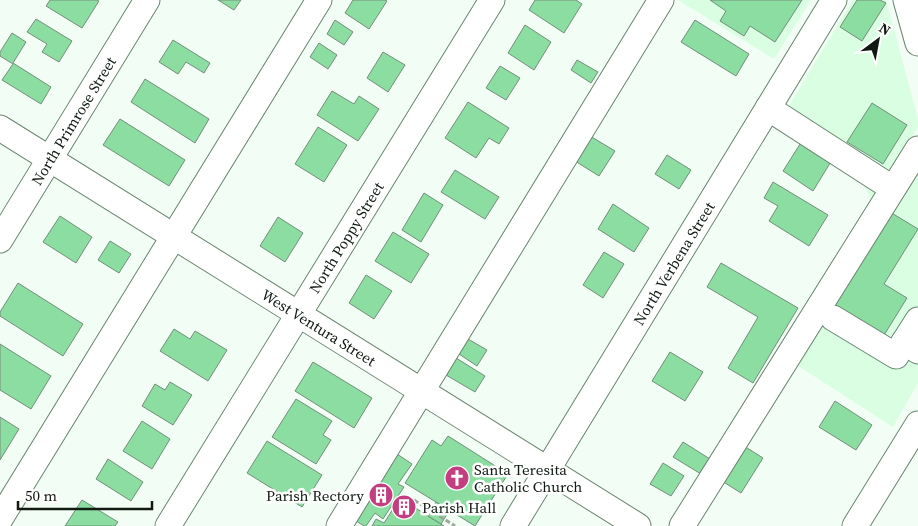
<svg xmlns="http://www.w3.org/2000/svg" width="918" height="526" font-family="'Source Serif 4',serif">
<rect width="100%" height="100%" fill="#f2fef5"/>
<g fill="#d9fee1">
<path d="M678,0H811L774,59Z"/>
<path d="M853,0H886L918,119V127L872,201L856,169L779,122Z"/>
<path d="M918,157V383L893,427L789,360Z"/>
</g>
<g fill="#8cdda2" stroke="#748f7a">
<path d="M50,0H97L99,1L82,28L46,6Z"/>
<path d="M218,0H241L234,10Z"/>
<path d="M353,0H385L387,1L369,29L345,13Z"/>
<path d="M535,0H576L582,4L564,33L529,10Z"/>
<path d="M710,0H802L775,42L750,26L744,36L720,21L726,11Z"/>
<path d="M857,0H880L886,3L862,41L840,27Z"/>
<path d="M36,19L72,41L59,62L42,52L47,44L27,32Z"/>
<path d="M335,20L353,32L344,45L327,34Z"/>
<path d="M695,20L749,54L736,76L681,42Z"/>
<path d="M525,25L551,42L534,70L508,53Z"/>
<path d="M12,33L26,42L13,63L51,87L41,104L2,80L13,64L0,56V52Z"/>
<path d="M173,40L210,63L204,73L186,62L178,74L159,62Z"/>
<path d="M319,43L337,55L328,69L310,57Z"/>
<path d="M383,52L405,65L388,92L367,78Z"/>
<path d="M577,60L598,72L591,83L571,70Z"/>
<path d="M500,66L520,78L506,100L486,88Z"/>
<path d="M145,79L209,119L195,143L131,102Z"/>
<path d="M332,91L354,104L359,96L379,109L358,141L317,115Z"/>
<path d="M468,102L509,128L499,144L489,138L476,158L445,138Z"/>
<path d="M872,103L907,125L883,164L847,142Z"/>
<path d="M120,119L185,160L169,186L103,145Z"/>
<path d="M318,127L347,145L324,182L295,164Z"/>
<path d="M590,136L615,151L599,176L575,161Z"/>
<path d="M802,141L832,160L813,191L783,171Z"/>
<path d="M667,155L691,170L679,189L655,174Z"/>
<path d="M455,170L499,197L485,219L441,192Z"/>
<path d="M773,182L828,215L809,246L769,221L778,206L764,198Z"/>
<path d="M424,193L443,205L421,242L402,230Z"/>
<path d="M613,204L649,228L634,252L598,229Z"/>
<path d="M890,212L918,229L884,284L907,298L881,340L831,309Z"/>
<path d="M60,216L92,237L76,263L43,242Z"/>
<path d="M278,217L303,233L285,262L260,246Z"/>
<path d="M393,232L429,254L411,283L375,261Z"/>
<path d="M110,241L131,254L119,273L98,260Z"/>
<path d="M604,252L624,264L603,298L583,285Z"/>
<path d="M721,263L798,308L753,383L728,368L758,317L707,287Z"/>
<path d="M366,275L392,291L374,319L349,303Z"/>
<path d="M18,283L83,324L63,356L0,316V312Z"/>
<path d="M174,329L190,339L195,331L227,350L208,381L160,351Z"/>
<path d="M468,339L487,350L477,366L459,354Z"/>
<path d="M0,344L51,376L31,409L0,390Z"/>
<path d="M670,352L703,372L685,401L652,381Z"/>
<path d="M456,358L485,376L475,392L446,375Z"/>
<path d="M313,362L372,398L354,428L295,391Z"/>
<path d="M170,382L192,395L173,425L142,406L155,384L165,390Z"/>
<path d="M296,399L332,421L323,435L331,440L316,464L272,437Z"/>
<path d="M835,401L872,425L856,450L819,427Z"/>
<path d="M0,417L19,429L0,460Z"/>
<path d="M142,421L170,439L152,469L123,451Z"/>
<path d="M448,436L508,474L475,526L405,483L432,440L441,446Z"/>
<path d="M267,441L322,475L302,507L247,473Z"/>
<path d="M683,442L710,459L701,474L673,457Z"/>
<path d="M744,446L763,458L741,493L722,481Z"/>
<path d="M397,454L412,464L398,484L404,487L383,519L375,513L366,526H364L353,519Z"/>
<path d="M108,459L143,482L131,501L96,479Z"/>
<path d="M663,463L684,476L671,496L650,484Z"/>
<path d="M400,498L428,516L444,526H372L376,519L384,523Z"/>
<path d="M82,500L118,522L115,526H65Z"/>
<path d="M436,502L449,511L441,524L428,516Z"/>
</g>
<g fill="none" stroke-linecap="round" stroke-linejoin="round">
<defs>
<g id="minor">
<path d="M906,0L918,43"/>
<path d="M768,108L892,188"/>
<path id="s1" d="M0,128L638,526"/>
<path id="s2" d="M0,240L147,0"/>
<path d="M833,318L896,356L904,342"/>
<path d="M918,320L904,342L918,351"/>
<path d="M0,519L319,0"/>
<path id="s3" d="M168,526L492,0"/>
<path d="M339,526L661,0"/>
<path id="s4" d="M513,526L834,0"/>
<path d="M682,526L918,149"/>
<path d="M855,526L918,424"/>
</g>
</defs>
<use href="#minor" stroke="#6b8671" stroke-width="27"/>
<path stroke="#9ba69d" stroke-width="3" stroke-dasharray="5 2.5" stroke-linecap="butt" d="M414,500L455,526"/>
<use href="#minor" stroke="#fff" stroke-width="25"/>
</g>
<defs>
<symbol id="church-disc" viewBox="-11 -11 22 22"><circle r="9.5" fill="#c33e81" stroke="#fff"/><path d="M-1.2-6h2.4v3.5h3.3v2.4h-3.3V6h-2.4V-.1h-3.3v-2.4h3.3Z" fill="#fff"/></symbol>
<symbol id="building-disc" viewBox="-11 -11 22 22"><circle r="9.5" fill="#c33e81" stroke="#fff"/><path d="M-4-6H4V6H1V3H-1V6H-4ZM-2.5-4.3h1.7v1.8h-1.7ZM.8-4.3h1.7v1.8H.8ZM-2.5-1h1.7V.8h-1.7ZM.8-1h1.7V.8H.8Z" fill="#fff"/></symbol>
</defs>
<g fill-rule="evenodd">
<use href="#church-disc" x="443" y="464" width="28" height="28"/>
<use href="#building-disc" x="367" y="481" width="28" height="28"/>
<use href="#building-disc" x="390" y="493" width="28" height="28"/>
</g>
<g text-anchor="middle" dominant-baseline="central" stroke-width="5" stroke-linejoin="round" paint-order="stroke">
<g font-size="15" fill="#101a12" stroke="#fff">
<text stroke="none"><textPath href="#s2" startOffset="140">North Primrose Street</textPath></text>
<text stroke="none"><textPath href="#s3" startOffset="339">North Poppy Street</textPath></text>
<text stroke="none"><textPath href="#s4" startOffset="308">North Verbena Street</textPath></text>
<text stroke="none"><textPath href="#s1" startOffset="376">West Ventura Street</textPath></text>
</g>
<g font-size="15" fill="#101a12" stroke="#fff" text-anchor="start">
<text x="474" y="469">Santa Teresita<tspan x="474" dy="17">Catholic Church</tspan></text>
<text x="364" y="495" text-anchor="end">Parish Rectory</text>
<text x="422" y="507">Parish Hall</text>
</g>
</g>
<g transform="translate(878 40) rotate(32)" stroke="#ffffff" stroke-width="4" paint-order="stroke">
<path d="M0-4L9 19L0 12L-9 19Z" fill="#101a12"/>
<text y="-8" font-size="14" font-weight="bold" text-anchor="middle" fill="#101a12">N</text>
</g>
<path d="M18 501v8h134v-8" fill="none" stroke="#101a12" stroke-width="2.5"/>
<text x="25" y="501" font-size="15" fill="#101a12" stroke="#ffffff" stroke-width="4" paint-order="stroke">50 m</text>
</svg>
